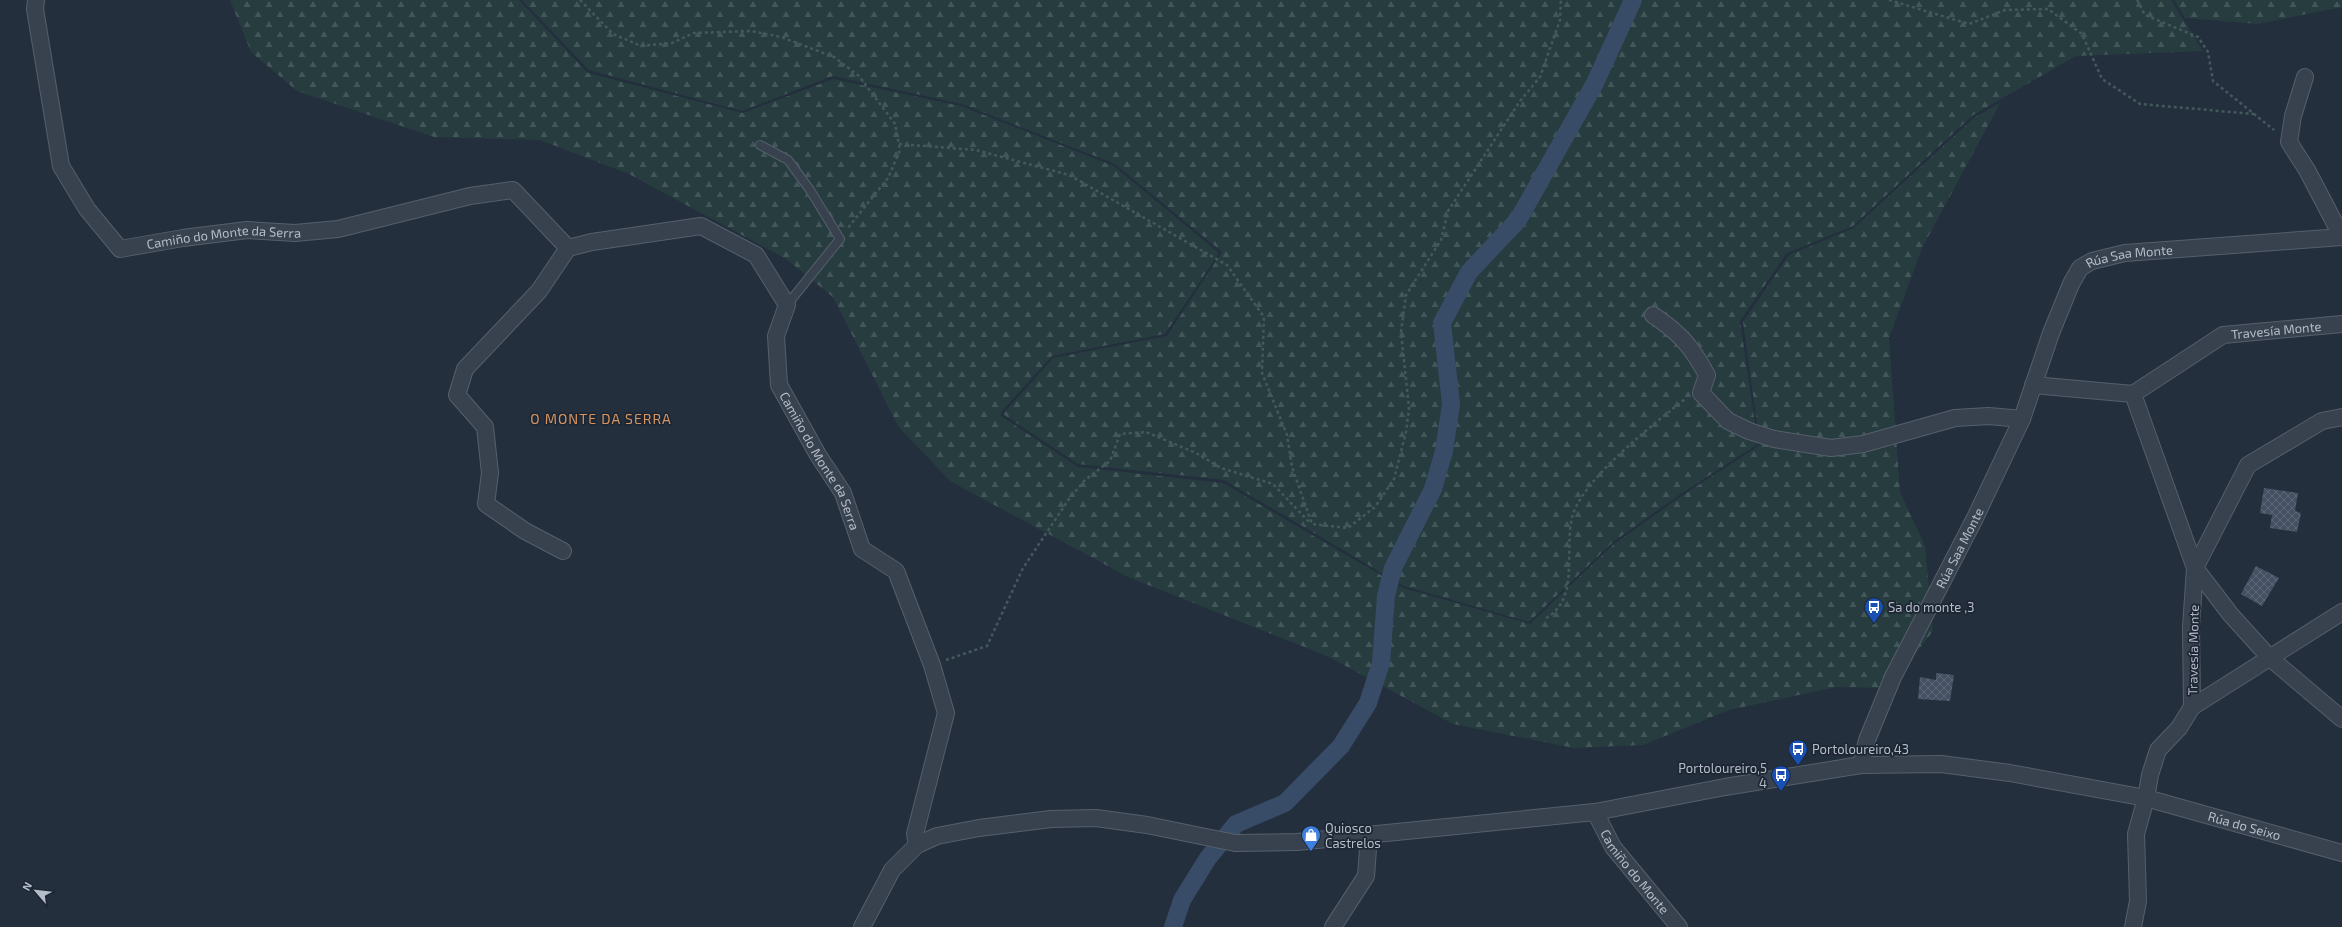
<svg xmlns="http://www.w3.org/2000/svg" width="2342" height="927" font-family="'Exo 2',sans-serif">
<defs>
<pattern id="forest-firs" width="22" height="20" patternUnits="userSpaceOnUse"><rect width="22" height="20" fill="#263c3f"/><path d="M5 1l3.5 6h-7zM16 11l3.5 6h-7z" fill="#435659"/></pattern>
<pattern id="building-cross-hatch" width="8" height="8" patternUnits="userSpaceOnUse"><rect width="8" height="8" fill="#455162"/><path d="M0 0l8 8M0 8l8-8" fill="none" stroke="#5d6877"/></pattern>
</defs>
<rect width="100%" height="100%" fill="#242f3e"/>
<g fill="url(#forest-firs)">
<path d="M230,0H519L588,73L743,113L833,79L961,106L1114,166L1219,253L1165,334L1052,356L1001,412V416L1078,467L1223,483L1403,588L1530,624L1614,544L1680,497L1760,445L1743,322L1789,255L1854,228L1975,117L2000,103L1922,248L1889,338L1900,492L1925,546L1933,631L1889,688L1836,687L1729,710L1643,745L1574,748L1453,724L1327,656L1128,577L950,481L898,426L833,297L786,259L629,174L540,140L434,137L297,91L251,52Z"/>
<path d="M522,0H2171L2203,51L2076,56L1973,115L1853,226L1787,253L1740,321L1758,444L1679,495L1613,542L1529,622L1404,586L1224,480L1078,464L1003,414L1053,358L1167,336L1222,252L1115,164L962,104L833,76L742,111L589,70Z"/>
<path d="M2174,0H2342V7L2258,24L2185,18Z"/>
</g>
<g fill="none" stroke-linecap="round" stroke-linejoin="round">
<path stroke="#394c67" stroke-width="18" d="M1173,927L1182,900L1208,858L1236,824L1285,803L1341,746L1368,703L1381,663L1386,596L1393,568L1433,489L1444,451L1451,404L1442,323L1469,272L1518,220L1595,83L1633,0"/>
</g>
<g fill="url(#building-cross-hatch)">
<path d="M2264,488L2298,493L2295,511L2301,513L2297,532L2270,528L2272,515L2260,513Z"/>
<path d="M2256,566L2279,578L2262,606L2241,594Z"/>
<path d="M1936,673L1954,675L1950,701L1918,699L1920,677L1936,680Z"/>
</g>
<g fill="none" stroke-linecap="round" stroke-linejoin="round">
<defs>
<path id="service" d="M760,145L788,160L810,190L840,239L787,305"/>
<g id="minor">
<path id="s1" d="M36,0L35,9L61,166L87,209L120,249L183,238L247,230L295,233L338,229L470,196L513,190L568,248L592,242L701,226L756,255L787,305L776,336L779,385L818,455L843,493L862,549L896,571L932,665L946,713L915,834L917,845"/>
<path d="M2305,77L2293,116L2289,142L2307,170L2342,237"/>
<path d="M1653,315C1681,334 1691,346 1707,375L1701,393L1728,421L1749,431L1774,439L1831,448L1863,444L1955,418L1989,416L2022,419"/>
<path d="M2033,385L2133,394L2195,568L2191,627L2192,707L2179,728L2158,750L2150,775L2146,798L2136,834L2138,901L2133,927"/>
<path id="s2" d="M2133,394L2223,335L2342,324"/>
<path d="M2342,417L2322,421L2248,465L2195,568L2231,615L2270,658L2342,719"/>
<path d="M563,551L525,531L486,504L490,473L485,427L457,395L465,369L539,291L568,248"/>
<path d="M2192,707L2342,612"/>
<path id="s3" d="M1861,765L1867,740L1893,677L1975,518L2022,419L2051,333L2071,284L2080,268L2092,261L2125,253L2342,237"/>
<path id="s4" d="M1595,812L1613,847L1679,927"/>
<path id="s5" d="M862,927L892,870L917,845L937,836L979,828L1051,819L1096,818L1147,825L1235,843L1297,842L1595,812L1725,787L1861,765L1941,764L2010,773L2146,798L2342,853"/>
<path d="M1333,927L1366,876L1369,835"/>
</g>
</defs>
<use href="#service" stroke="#565f6c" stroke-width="10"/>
<use href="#minor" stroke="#565f6c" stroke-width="18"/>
<g stroke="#44595c" stroke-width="2.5" stroke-dasharray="3 3" stroke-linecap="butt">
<path d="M580,0L613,34L641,46L672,43L694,33L751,31L781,37L834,57L859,76L895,124L900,150L888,178L847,229"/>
<path d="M1889,0L1969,24L2005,10L2048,9L2082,34L2102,79L2140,104L2254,114"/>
<path d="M2137,0L2145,15L2198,37L2208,52L2213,81L2274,130"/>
<path d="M899,144L976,150L1069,175L1227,265L1264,317L1262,373L1287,435L1292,467L1312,524L1348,528L1375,507L1394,479L1406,432L1409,408L1401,332L1406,295L1441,240L1448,211L1520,101L1540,77L1560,20L1561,0"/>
<path d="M1546,618C1581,599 1563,546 1573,514C1586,476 1654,424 1685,399"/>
<path d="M946,660L987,646L1023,568L1069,499L1085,480L1110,461L1120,434L1146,432L1196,453L1221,468L1273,484L1310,523"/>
</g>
<use href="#service" stroke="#38414e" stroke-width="8"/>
<use href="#minor" stroke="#38414e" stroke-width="16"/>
</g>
<defs>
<symbol id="bus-pin" viewBox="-11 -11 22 30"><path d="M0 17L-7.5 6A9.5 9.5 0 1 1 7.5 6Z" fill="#1a4fb4" stroke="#1d2633"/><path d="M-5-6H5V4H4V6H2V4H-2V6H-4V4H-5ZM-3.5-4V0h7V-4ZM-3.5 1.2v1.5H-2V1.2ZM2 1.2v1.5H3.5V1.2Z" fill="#fff"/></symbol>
<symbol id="shop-pin" viewBox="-11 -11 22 30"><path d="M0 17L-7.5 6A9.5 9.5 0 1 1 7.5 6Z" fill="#3f7fe0" stroke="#1d2633"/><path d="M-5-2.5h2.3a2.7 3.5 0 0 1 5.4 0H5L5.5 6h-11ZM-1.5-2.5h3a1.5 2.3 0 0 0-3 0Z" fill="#fff"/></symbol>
</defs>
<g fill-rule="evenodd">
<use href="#bus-pin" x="1863" y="596" width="22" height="30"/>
<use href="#bus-pin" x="1787" y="738" width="22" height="30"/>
<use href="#bus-pin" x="1770" y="764" width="22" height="30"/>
<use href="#shop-pin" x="1300" y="824" width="22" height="30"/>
</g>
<g text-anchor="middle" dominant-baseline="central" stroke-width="3.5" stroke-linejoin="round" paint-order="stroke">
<g font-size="13" fill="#b4bcc9" stroke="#1d2633">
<text stroke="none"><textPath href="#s1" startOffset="375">Camiño do Monte da Serra</textPath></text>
<text stroke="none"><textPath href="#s3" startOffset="596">Rúa Saa Monte</textPath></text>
<text stroke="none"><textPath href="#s2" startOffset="161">Travesía Monte</textPath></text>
<text stroke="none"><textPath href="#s1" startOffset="1174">Camiño do Monte da Serra</textPath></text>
<text stroke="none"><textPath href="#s3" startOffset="239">Rúa Saa Monte</textPath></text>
<text transform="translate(2193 650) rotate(-89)">Travesía Monte</text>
<text stroke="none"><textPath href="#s5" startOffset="1445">Rúa do Seixo</textPath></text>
<text stroke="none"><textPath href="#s4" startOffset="72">Camiño do Monte</textPath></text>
</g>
<g font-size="13" fill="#b4bcc9" stroke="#1d2633" text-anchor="start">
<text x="1888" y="607">Sa do monte ,3</text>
<text x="1812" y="749">Portoloureiro,43</text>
<text x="1767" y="768" text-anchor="end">Portoloureiro,5<tspan x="1767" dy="15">4</tspan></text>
<text x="1325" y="828">Quiosco<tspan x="1325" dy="15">Castrelos</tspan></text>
</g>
<g font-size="14" letter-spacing="1" fill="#d59563" stroke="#1d2633">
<text x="601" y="418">O MONTE DA SERRA</text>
</g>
</g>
<g transform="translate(36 891) rotate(298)" stroke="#1d2633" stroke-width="3" paint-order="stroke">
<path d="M0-3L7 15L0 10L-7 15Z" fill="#b4bcc9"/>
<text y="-6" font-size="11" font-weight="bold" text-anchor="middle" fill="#b4bcc9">N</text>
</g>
</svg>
